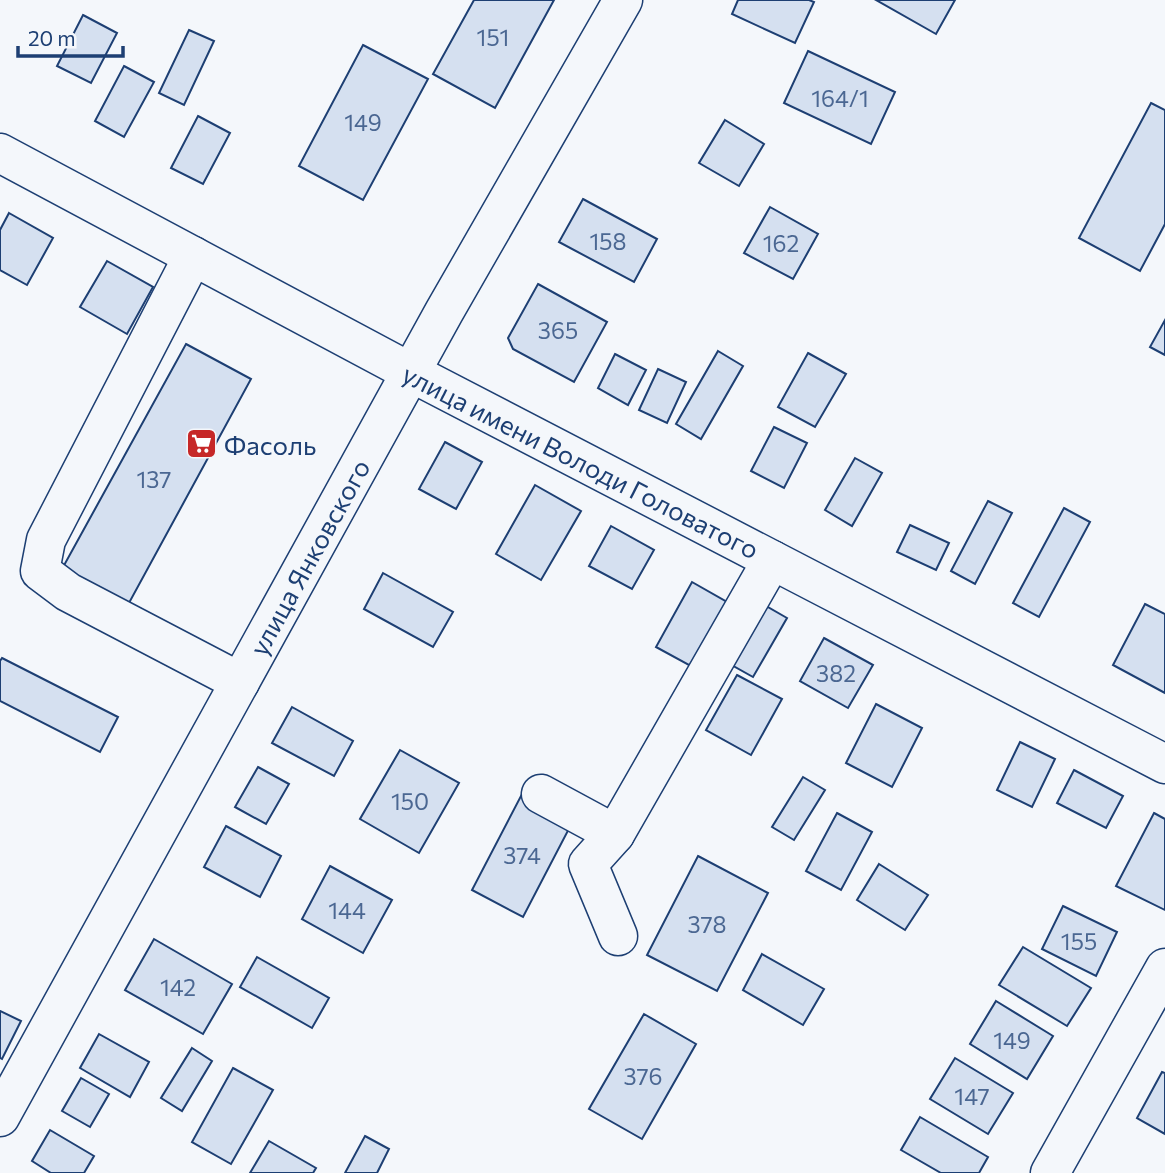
<svg xmlns="http://www.w3.org/2000/svg" width="1165" height="1173" font-family="Commissioner,sans-serif">
<rect width="100%" height="100%" fill="#f4f7fb"/>
<g fill="#d5e0f0" stroke="#1d3f73" stroke-width="2">
<path d="M474,0H554L495,108L433,74Z"/>
<path d="M738,0H809L814,2L795,43L732,14Z"/>
<path d="M876,0H955L936,34Z"/>
<path d="M83,15L117,33L91,83L57,66Z"/>
<path d="M189,30L214,41L184,105L159,93Z"/>
<path d="M363,45L428,79L363,200L299,166Z"/>
<path d="M808,51L895,92L871,144L784,103Z"/>
<path d="M124,66L154,82L124,137L95,121Z"/>
<path d="M1151,103L1165,110V224L1140,271L1079,238Z"/>
<path d="M198,116L230,133L203,184L171,168Z"/>
<path d="M725,120L764,144L739,186L699,163Z"/>
<path d="M583,199L657,239L634,282L559,242Z"/>
<path d="M770,207L818,234L793,279L744,253Z"/>
<path d="M9,213L53,238L27,285L0,270V230Z"/>
<path d="M107,261L153,287L127,334L80,307Z"/>
<path d="M538,284L607,322L574,382L513,349L508,338Z"/>
<path d="M1165,320V355L1150,347Z"/>
<path d="M186,344L251,379L123,614L57,578Z"/>
<path d="M718,351L743,366L701,439L676,424Z"/>
<path d="M808,353L846,374L815,427L778,407Z"/>
<path d="M615,354L646,370L628,405L598,388Z"/>
<path d="M658,369L686,382L667,423L639,410Z"/>
<path d="M774,427L807,443L784,488L751,471Z"/>
<path d="M445,442L482,462L456,509L419,489Z"/>
<path d="M855,458L882,473L852,526L825,510Z"/>
<path d="M535,485L581,511L541,580L496,554Z"/>
<path d="M988,501L1012,513L975,584L951,571Z"/>
<path d="M1064,508L1090,522L1039,617L1013,603Z"/>
<path d="M910,525L949,543L936,570L897,552Z"/>
<path d="M611,526L654,550L632,589L589,566Z"/>
<path d="M383,573L453,612L433,647L364,609Z"/>
<path d="M692,582L734,606L698,670L656,647Z"/>
<path d="M754,599L787,618L753,677L721,659Z"/>
<path d="M1145,604L1165,614V693L1113,665Z"/>
<path d="M824,638L873,665L848,708L800,681Z"/>
<path d="M2,658L118,717L100,752L0,701V661Z"/>
<path d="M737,675L782,699L751,755L706,730Z"/>
<path d="M876,704L922,728L892,787L846,763Z"/>
<path d="M292,707L353,741L334,776L272,743Z"/>
<path d="M1020,742L1055,759L1032,807L997,790Z"/>
<path d="M400,750L459,783L419,853L360,819Z"/>
<path d="M258,767L289,784L266,824L235,807Z"/>
<path d="M1074,770L1123,796L1106,828L1057,803Z"/>
<path d="M803,777L825,790L794,840L772,827Z"/>
<path d="M522,794L573,821L523,917L472,890Z"/>
<path d="M837,813L872,832L841,890L806,871Z"/>
<path d="M1154,813L1165,819V910L1116,886Z"/>
<path d="M226,826L281,856L260,897L204,867Z"/>
<path d="M698,856L768,893L717,991L647,955Z"/>
<path d="M879,864L928,895L905,930L857,900Z"/>
<path d="M330,866L392,900L363,953L302,919Z"/>
<path d="M1063,906L1117,932L1096,976L1042,949Z"/>
<path d="M154,939L232,984L203,1034L125,990Z"/>
<path d="M1023,947L1091,988L1067,1026L999,985Z"/>
<path d="M762,954L824,989L803,1025L743,990Z"/>
<path d="M257,957L329,998L312,1028L240,987Z"/>
<path d="M996,1001L1053,1036L1027,1079L970,1044Z"/>
<path d="M0,1011L21,1021L2,1059L0,1058Z"/>
<path d="M644,1014L696,1044L642,1139L589,1109Z"/>
<path d="M99,1034L149,1062L130,1097L80,1068Z"/>
<path d="M192,1048L212,1061L182,1111L161,1098Z"/>
<path d="M955,1058L1013,1093L988,1134L930,1099Z"/>
<path d="M233,1068L273,1090L231,1164L192,1142Z"/>
<path d="M1162,1072L1165,1073V1134L1137,1118Z"/>
<path d="M81,1078L109,1094L90,1127L62,1111Z"/>
<path d="M920,1117L988,1157L979,1173H941L901,1150Z"/>
<path d="M50,1130L94,1156L84,1173H51L32,1161Z"/>
<path d="M365,1136L389,1149L377,1173H345Z"/>
<path d="M269,1141L316,1168L313,1173H250Z"/>
</g>
<g fill="none" stroke-linecap="round" stroke-linejoin="round">
<defs>
<g id="minor">
<path d="M0,153L410,372L1165,764"/>
<path d="M193,256L46,540L40,571L68,592L240,682"/>
<path d="M541,794L615,834L772,560"/>
<path d="M615,834L588,864L618,936"/>
<path d="M0,1117L444,312L623,0"/>
<path d="M1050,1173L1165,968"/>
</g>
</defs>
<use href="#minor" stroke="#1d3f73" stroke-width="41"/>
<use href="#minor" stroke="#f4f7fb" stroke-width="38"/>
</g>
<defs>
<symbol id="supermarket-square" viewBox="-11 -11 22 22"><rect x="-9" y="-9" width="18" height="18" rx="4" fill="#c62828" stroke="#f4f7fb"/><path d="M-6-5.5h2.5l.6 2H6L4.5 2H-2.5L-4.4-4H-6ZM-1.5 3.2a1.3 1.3 0 1 0 .1 0ZM3 3.2a1.3 1.3 0 1 0 .1 0Z" fill="#fff"/></symbol>
</defs>
<g fill-rule="evenodd">
<use href="#supermarket-square" x="184" y="426" width="35" height="35"/>
</g>
<g text-anchor="middle" dominant-baseline="central" stroke-width="5" stroke-linejoin="round" paint-order="stroke">
<g font-size="23" fill="#4b6792">
<text x="493" y="37">151</text>
<text x="840" y="98">164/1</text>
<text x="363" y="122">149</text>
<text x="608" y="241">158</text>
<text x="781" y="243">162</text>
<text x="558" y="330">365</text>
<text x="154" y="479">137</text>
<text x="836" y="673">382</text>
<text x="410" y="801">150</text>
<text x="522" y="855">374</text>
<text x="347" y="910">144</text>
<text x="707" y="924">378</text>
<text x="1079" y="941">155</text>
<text x="178" y="987">142</text>
<text x="1012" y="1040">149</text>
<text x="643" y="1076">376</text>
<text x="972" y="1096">147</text>
</g>
<g font-size="26" fill="#1d3f73" stroke="#f4f7fb" text-anchor="start">
<text x="224" y="444">Фасоль</text>
</g>
<g font-size="26" fill="#1d3f73" stroke="#f4f7fb">
<text transform="translate(581 461) rotate(27)">улица имени Володи Головатого</text>
<text transform="translate(309 557) rotate(-61)">улица Янковского</text>
</g>
</g>
<path d="M18 46v10h105v-10" fill="none" stroke="#1d3f73" stroke-width="3.5"/>
<text x="28" y="46" font-size="21" fill="#1d3f73" stroke="#f4f7fb" stroke-width="5" paint-order="stroke">20 m</text>
</svg>
